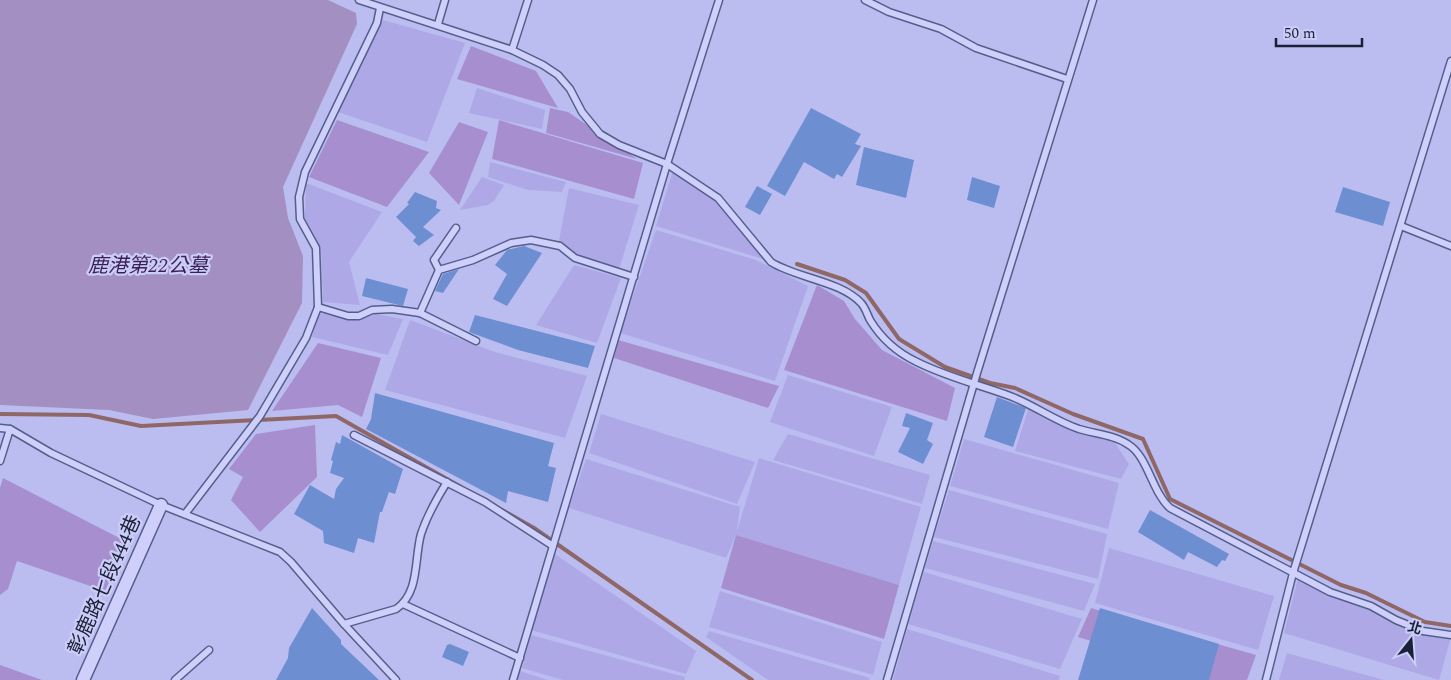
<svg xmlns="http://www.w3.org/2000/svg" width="1451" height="680" font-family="Spectral,'Noto Sans TC',serif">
<rect width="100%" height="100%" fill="#bbbdf1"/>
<g fill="#aea8e7">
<path d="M383,20L465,43L427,142L338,112Z"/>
<path d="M477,88L545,110L542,129L469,113Z"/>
<path d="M490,162L566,182L562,192L528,190L488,177Z"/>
<path d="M674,167L718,201L766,260L656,226Z"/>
<path d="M482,177L504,185L494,201L488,205L460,210Z"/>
<path d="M306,183L382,212L349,262L360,305L323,302L321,248L305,218Z"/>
<path d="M569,188L639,205L619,269L576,255L559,241Z"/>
<path d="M656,230L756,260L808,286L775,381L620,333Z"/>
<path d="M574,265L621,278L597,343L536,325Z"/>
<path d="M319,313L353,320L376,314L403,319L388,355L312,337Z"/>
<path d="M410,320L495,352L587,376L565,438L385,390Z"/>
<path d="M788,375L892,407L874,456L770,422Z"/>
<path d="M1029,407L1113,440L1129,464L1121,479L1015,451Z"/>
<path d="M601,414L755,462L737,504L589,453Z"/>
<path d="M788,434L930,475L922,504L773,460Z"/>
<path d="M964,439L1119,483L1108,529L950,486Z"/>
<path d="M759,458L921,507L899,585L736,535L726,558L569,508L586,459L740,507L737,531Z"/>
<path d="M949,490L1107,534L1098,579L934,537Z"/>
<path d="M933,541L1095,584L1084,611L925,568Z"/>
<path d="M1109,548L1274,596L1258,650L1095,603Z"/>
<path d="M555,554L696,651L686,674L531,630Z"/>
<path d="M924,572L1082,619L1060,669L908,624Z"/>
<path d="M1298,578L1451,637L1439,680L1284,633Z"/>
<path d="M720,591L882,642L873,675L709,627Z"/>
<path d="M907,629L1060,676L1059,680H893Z"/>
<path d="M709,631L870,678L869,680H768L706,637Z"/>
<path d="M531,635L685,677L684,680H563L522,668Z"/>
<path d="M1287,653L1384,680H1279Z"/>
<path d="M520,671L548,680H517Z"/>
</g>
<g fill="#a78fcf">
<path d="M471,46L536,71L558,108L457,79Z"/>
<path d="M550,108L568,112L637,159L546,133Z"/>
<path d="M337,120L429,152L387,207L309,177Z"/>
<path d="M499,120L643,163L634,199L492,159Z"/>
<path d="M459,122L488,132L459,205L429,173Z"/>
<path d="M817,285L844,301L855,319L882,350L955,388L947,421L784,370Z"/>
<path d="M618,340L779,386L768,408L614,358Z"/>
<path d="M318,343L381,358L362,417L338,405L272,411Z"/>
<path d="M315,425L317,477L260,532L231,500L243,477L229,469L256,434Z"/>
<path d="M3,478L127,542L105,591L17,561L8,589L0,595V488Z"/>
<path d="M736,535L899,585L884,639L721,588Z"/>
<path d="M1091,608L1256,655L1247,680H1197L1198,674L1078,637Z"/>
<path d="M0,665L42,680H0Z"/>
</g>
<path fill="#a38fc2" d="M0,0H328L356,13L357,24L283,187L288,218L303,256L302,303L248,410L153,419L109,410L0,405Z"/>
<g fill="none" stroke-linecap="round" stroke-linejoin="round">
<g stroke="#8f6767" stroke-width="4">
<path d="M797,264L845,280L866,293L899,339L945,367L990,383L1015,388L1073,414L1143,439L1170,499L1341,585L1366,593L1425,622L1451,626"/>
<path d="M0,414L89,415L141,426L336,416L461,487"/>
<path d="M502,510L534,528L752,680"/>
</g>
</g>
<g fill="#6e8ed2">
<path d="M811,108L861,134L855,144L861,146L842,177L837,174L834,179L804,162L785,196L767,186Z"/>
<path d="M864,147L914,160L906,198L856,185Z"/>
<path d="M972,177L1000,186L994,208L967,200Z"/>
<path d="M757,186L772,194L760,215L745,207Z"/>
<path d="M1343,187L1390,202L1383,226L1335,212Z"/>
<path d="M415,192L437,201L436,208L441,210L423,227L434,235L419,246L413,241L416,237L396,217L409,204L407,203Z"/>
<path d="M524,246L542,253L507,306L493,299L507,274L495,265L507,250Z"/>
<path d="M459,269L443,293L435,291L443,274Z"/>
<path d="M366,278L408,289L403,306L362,296Z"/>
<path d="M475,315L595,346L588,368L518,350L469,332Z"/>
<path d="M375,393L554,443L548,466L556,468L548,502L508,491L506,503L366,429L371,419Z"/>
<path d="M997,397L1026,408L1013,447L984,437Z"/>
<path d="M906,413L933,423L927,440L933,444L923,464L898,452L910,428L902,426Z"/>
<path d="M342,435L403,469L395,494L389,492L382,512H380L374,543L358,538L354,553L324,543L323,531L294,514L310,485L334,499L336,489L344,478L330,473L333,461L331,460L336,442L340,444Z"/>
<path d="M1150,510L1229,554L1225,561L1222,560L1217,567L1188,552L1184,560L1138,532Z"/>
<path d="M312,608L341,640V644L379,680H276L288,658L289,648Z"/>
<path d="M1100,608L1219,644L1209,680H1078Z"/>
<path d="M450,644L469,652L463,666L442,657L447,645Z"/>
</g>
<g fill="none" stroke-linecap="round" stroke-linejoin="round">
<defs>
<g id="service">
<path d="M359,0L512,50L543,65L558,75L570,89L582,112L600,134L619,145L667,164L718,198L771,262C796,278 841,281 861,303C865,307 867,314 870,320C881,338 898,353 917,362C947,377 980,385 1010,396C1034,405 1055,421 1079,429C1096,434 1115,435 1129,445C1148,457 1152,492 1170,508L1330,592L1371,606L1396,620L1423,631L1451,635"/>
<path d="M865,0L889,12L941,29L976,48L1067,79"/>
<path d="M438,24L445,0"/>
<path d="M512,50L528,0"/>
<path d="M1401,226L1451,246"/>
<path d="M439,270L434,260L456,228"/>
<path d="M318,307L348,316H359L372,310L392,309L420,313L439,270L473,260L511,243L531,240L560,246L575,258L634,277"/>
<path d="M420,313L476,341"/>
<path d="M0,428L10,429L51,453L161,505L280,552L291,562L344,624L396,680"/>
<path d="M354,435L485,502L553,546"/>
<path d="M0,461L10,429"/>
<path d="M185,514L260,416L306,338L318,307L316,248L300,219L299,197L305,172L377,23L380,8"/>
<path d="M403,604L520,658"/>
<path d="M344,624L396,609C420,593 414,559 421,534C427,516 437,498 447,482"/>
<path d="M175,680L209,650"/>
<path d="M513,680L667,164L719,0"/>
<path d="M887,680L977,373L1093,0"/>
<path d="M1266,680L1293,573L1451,61"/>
</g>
<path id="minor" d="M83,680L161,505"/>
</defs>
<use href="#service" stroke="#545f89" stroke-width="9"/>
<use href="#minor" stroke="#545f89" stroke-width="15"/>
<use href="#service" stroke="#ced0fb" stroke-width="6"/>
<use href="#minor" stroke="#ced0fb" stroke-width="12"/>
</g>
<g text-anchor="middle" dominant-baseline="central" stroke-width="4.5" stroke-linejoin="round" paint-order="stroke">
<g font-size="20" font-style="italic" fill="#3a1f54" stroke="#cbccf8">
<text x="148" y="266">鹿港第22公墓</text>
</g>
<g font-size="20" fill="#1a2136" stroke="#cbccf8">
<text transform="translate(105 585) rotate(-66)">彰鹿路七段444巷</text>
</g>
</g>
<g transform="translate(1411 640) rotate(17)" stroke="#cbccf8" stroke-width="4" paint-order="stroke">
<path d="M0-4L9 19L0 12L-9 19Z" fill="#1a2136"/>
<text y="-8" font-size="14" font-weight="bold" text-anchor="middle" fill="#1a2136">北</text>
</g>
<path d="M1276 38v8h86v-8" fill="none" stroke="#1a2136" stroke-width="2.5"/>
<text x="1284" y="38" font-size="15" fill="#1a2136" stroke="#cbccf8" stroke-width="4" paint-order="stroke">50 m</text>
</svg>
